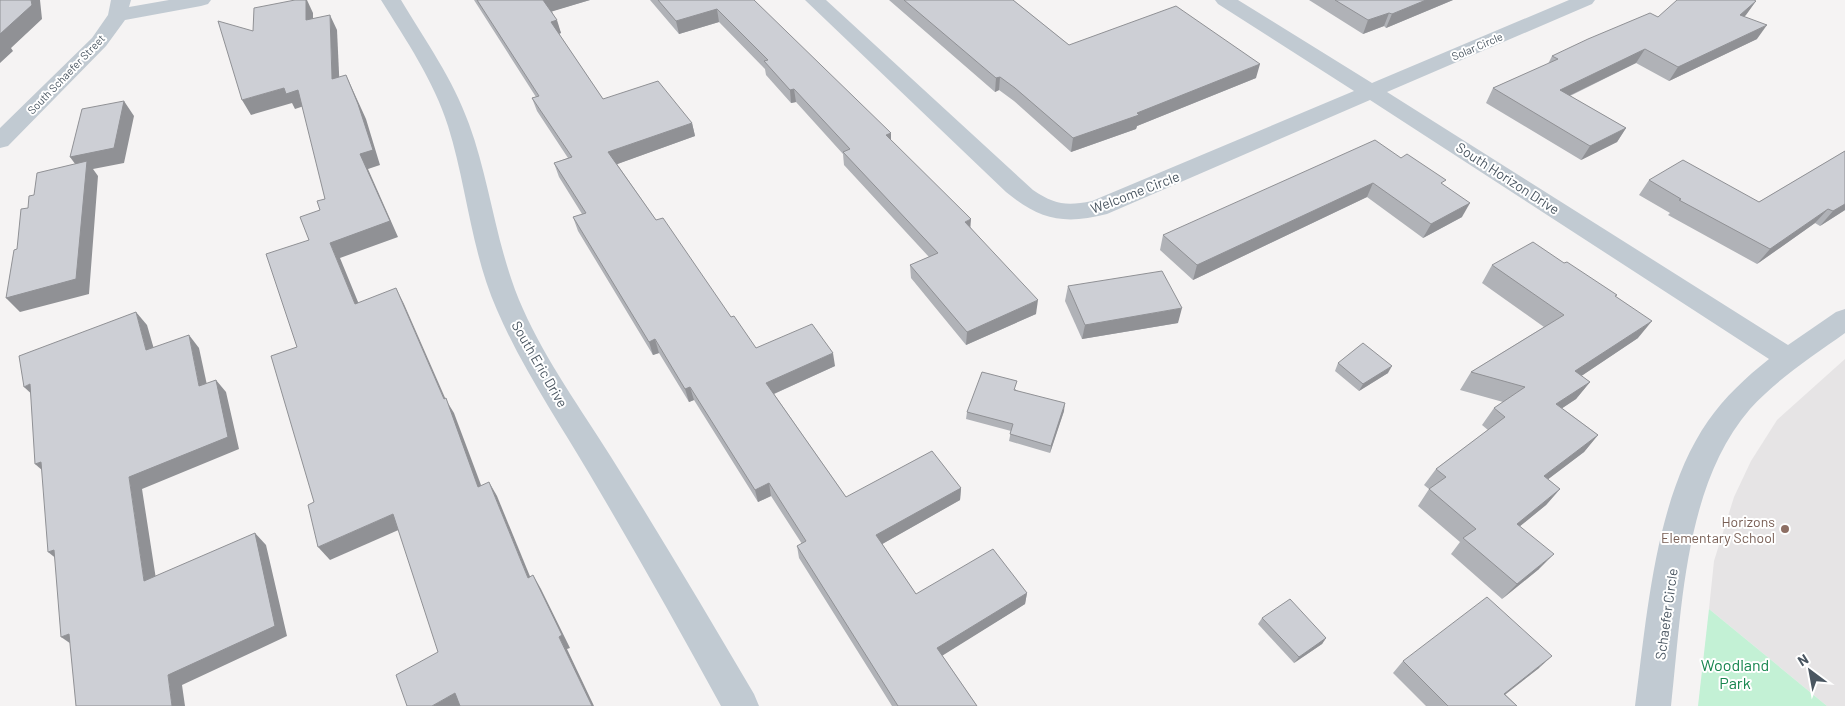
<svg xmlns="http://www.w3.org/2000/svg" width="1845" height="706" font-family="Barlow,sans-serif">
<rect width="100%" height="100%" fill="#f5f3f3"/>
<path fill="#e6e4e5" d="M1845,359V706H1827L1709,609L1714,561L1734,497L1751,461L1777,420Z"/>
<path fill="#c3f1d5" d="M1709,609L1827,706H1698Z"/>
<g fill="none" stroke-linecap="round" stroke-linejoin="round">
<g fill="#c1cad2" fill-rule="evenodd">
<path d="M111,0H131L129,7L169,0H211L208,4L201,6L125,20L106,46L8,146L0,148V128L92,38L108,15Z"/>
<path d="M381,0H401C425,40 453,79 469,124C491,184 496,249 523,309C546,361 581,409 611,457C660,535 707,614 754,694L759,706H721C679,629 635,551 590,475C558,421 522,368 497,310C471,251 467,187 448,126C434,81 406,40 381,0Z"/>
<path d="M805,0H826L1033,190C1055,205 1067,206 1092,201L1354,91L1218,4L1215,0H1238L1372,83L1569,0H1595L1592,4L1387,92L1788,345L1836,312L1845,309V333C1813,356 1777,379 1750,409C1684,485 1682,610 1671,706H1635C1647,616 1655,497 1708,421C1725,397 1745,378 1769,359L1370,100L1107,214C1064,225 1040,220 1006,192Z"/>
</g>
</g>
<g fill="#b0b2b7">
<path d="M474,0H590L552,11L561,33L559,34L603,99L692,123L695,136L617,164L656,220L731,317L756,348L835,366L774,394L846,497L961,488L960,500L882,544L916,594L1027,593L1025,604L942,655L977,706H892L799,558L797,546L802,544L771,496L758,502L694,400L689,402L659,353L653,355L578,231L573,217L582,214L559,177L554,163L568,158L537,111L532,98L536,97Z"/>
<path d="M650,0H754L891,140L971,228L1036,314L966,345L911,278L910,265L929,257L844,165L843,154L796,102L791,103L766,75L765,69L719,22L679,34Z"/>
<path d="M889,0H1013L1069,45L1256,78L1137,126L1136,129L1071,152L1014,101L999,90L995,92Z"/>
<path d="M1309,0H1453L1386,28L1384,26L1363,34Z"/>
<path d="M1756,1L1744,17L1757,39L1669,81L1636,63L1570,96L1626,128L1617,142L1581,160L1486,103L1493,88L1548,64L1552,56L1658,17Z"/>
<path d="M1845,151V210L1820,226L1815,223L1757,264L1668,215L1670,213L1639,195L1649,180L1759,202Z"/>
<path d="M1401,158L1444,185L1462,217L1423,238L1367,197L1193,280L1160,250L1163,235Z"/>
<path d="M1492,265L1616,297L1638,338L1581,376L1590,382L1576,399L1562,408L1598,435L1584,452L1548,479L1560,489L1546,505L1520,526L1539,569L1502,599L1451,554L1460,542L1418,506L1429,489L1424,485L1436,469L1488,430L1482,425L1494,408L1503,402L1460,390L1471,372L1544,327L1482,283Z"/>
<path d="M1068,286L1178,323L1082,339L1065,301Z"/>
<path d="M1338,363L1388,373L1359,391L1335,371Z"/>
<path d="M1016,389V390L1064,411L1050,453L1009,441L1011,431L966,419L967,412Z"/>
<path d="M1262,618L1326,638L1322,644L1294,663L1258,624Z"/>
<path d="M1403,661L1539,668L1505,694L1517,706H1426L1393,673Z"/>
</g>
<g fill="#909195">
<path d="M31,0H40L42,19L11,48L13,51L0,63V34Z"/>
<path d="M306,0H307L313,13V35L306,20Z"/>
<path d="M543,0H590L547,13Z"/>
<path d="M1426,0H1453L1386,28L1392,14Z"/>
<path d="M1756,1L1746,15L1731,29L1740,15Z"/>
<path d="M717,9L719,22L679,34L676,21Z"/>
<path d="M1389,13L1384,26L1363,34L1368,20Z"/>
<path d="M330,15L337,30L340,94L332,79Z"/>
<path d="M557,20L561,33L555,35L551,22Z"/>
<path d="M1767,25L1757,39L1669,81L1678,67Z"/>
<path d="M1645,49L1636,63L1552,104L1560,90Z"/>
<path d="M1260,64L1256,78L1137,126L1136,129L1071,152L1073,138Z"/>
<path d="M346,75L366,119L380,165L368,169L398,237L340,258L365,319L355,304L330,243L360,154Z"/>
<path d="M1000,77L999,90L995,92L996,78Z"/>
<path d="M284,88L298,90L307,105L295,109L292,103L251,115L242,100Z"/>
<path d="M794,89L796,102L791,103L790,90Z"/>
<path d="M124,101L134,116L124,163L93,169L98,176L89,294L20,312L6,298L81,172L70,157Z"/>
<path d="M692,123L695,136L612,166L608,152Z"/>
<path d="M1626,128L1617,142L1581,160L1590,146Z"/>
<path d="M891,133V147L886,135Z"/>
<path d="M1373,183L1367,197L1193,280L1197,265Z"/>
<path d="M1470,203L1462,217L1423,238L1431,224Z"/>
<path d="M1845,204V210L1820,226L1833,211Z"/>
<path d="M1828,209L1815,223L1757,264L1770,249Z"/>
<path d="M971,219L970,233L965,222Z"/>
<path d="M396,288L404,304L446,400L454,413L487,501L478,487L444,399Z"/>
<path d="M1038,300L1036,314L966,345L967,332Z"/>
<path d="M1182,308L1178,323L1082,339L1085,325Z"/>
<path d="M136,312L147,325L158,363L146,350Z"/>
<path d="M1652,321L1638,338L1562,389L1575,371Z"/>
<path d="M189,335L199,348L210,399L199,386Z"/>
<path d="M655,339L659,353L653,355L649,342Z"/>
<path d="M833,353L835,366L769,396L766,383Z"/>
<path d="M1392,366L1388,373L1359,391L1363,384Z"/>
<path d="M216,380L226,392L239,449L142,489L158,592L144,581L129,477Z"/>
<path d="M1590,382L1576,399L1543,421L1556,404Z"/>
<path d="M30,384L37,399L24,387Z"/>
<path d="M690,387L694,400L689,402L685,389Z"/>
<path d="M1065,403L1064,411L1050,453L1051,446Z"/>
<path d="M1598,435L1584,452L1530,493L1544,476Z"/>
<path d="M41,462L50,477L35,464Z"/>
<path d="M489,482L497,496L536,591L528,578Z"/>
<path d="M769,483L771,496L758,502L755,490Z"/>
<path d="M961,488L960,500L877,547L876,535Z"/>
<path d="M1560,489L1546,505L1503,540L1517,524Z"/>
<path d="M393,514L403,528L330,560L318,547Z"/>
<path d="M255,533L266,545L287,636L182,685L185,706H172L168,675Z"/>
<path d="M54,550L63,564L48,552Z"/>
<path d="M1554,554L1539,569L1502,599L1517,584Z"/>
<path d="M533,575L541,589L570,648L567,649L594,706H592L559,637Z"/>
<path d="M1027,593L1025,604L937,659V648Z"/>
<path d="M69,634L77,648L61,637Z"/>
<path d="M1326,638L1322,644L1294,663L1299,657Z"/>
<path d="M1552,656L1539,668L1492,705L1504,694Z"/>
<path d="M455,693L463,706H432Z"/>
</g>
<g fill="#cdcfd5" stroke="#909195">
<path d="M0,0H31L32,5L0,34Z"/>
<path d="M295,0H306V20L330,15L332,79L346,75L358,104L373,150L360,154L390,221L330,243L355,304L396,288L444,399L446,398L478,487L489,482L528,578L533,575L562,635L559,637L592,706H460L455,693L432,706H407L396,675L438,652L393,514L318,547L308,505L314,502L271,356L297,347L266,254L309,240L300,217L320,210L317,201L325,199L298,90L286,94L284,88L242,100L218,21L253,31L254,8Z"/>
<path d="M477,0H543L557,20L551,22L603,99L658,81L692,123L608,152L656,220L663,218L731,317L734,316L756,348L812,324L833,353L766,383L846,497L932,451L961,488L876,535L916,594L993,549L1027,593L937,648L977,706H898L797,546L806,541L769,483L755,490L690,387L685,389L655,339L649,342L573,217L586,213L554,163L572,157L532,98L539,96Z"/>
<path d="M658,0H754L891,133L886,135L971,219L965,222L1038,300L967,332L910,265L938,253L843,152L850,149L794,89L790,90L764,61L768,60L717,9L676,21Z"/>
<path d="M904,0H1013L1069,45L1176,6L1260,64L1137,113L1139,115L1073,138L1015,88L1000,77L996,78Z"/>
<path d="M1335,0H1426L1392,14L1389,13L1368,20Z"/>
<path d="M1677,0H1754L1756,1L1740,15L1767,25L1678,67L1645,49L1560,90L1626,128L1590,146L1493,88L1558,59L1552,56L1588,39L1650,13L1658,17Z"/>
<path d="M124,101L114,148L70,157L82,109Z"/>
<path d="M1375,140L1401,158L1407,154L1446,180L1441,183L1470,203L1431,224L1373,183L1197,265L1163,235Z"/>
<path d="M1845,151V204L1833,211L1828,209L1770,249L1679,200L1681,199L1649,180L1683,160L1759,202Z"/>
<path d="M87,161L76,279L6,298L14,250L17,249L21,209L28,208L29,196L34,195L37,173Z"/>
<path d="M1533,242L1564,263L1567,262L1617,295L1615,296L1652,321L1575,371L1590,382L1556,404L1598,435L1544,476L1560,489L1517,524L1554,554L1517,584L1463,538L1476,529L1429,489L1446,477L1436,469L1505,417L1494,408L1525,387L1471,372L1564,315L1492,265Z"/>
<path d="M1162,271L1182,308L1085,325L1068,286Z"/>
<path d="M136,312L146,350L189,335L199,386L216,380L228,437L129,477L144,581L255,533L275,626L168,675L172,706H76L69,634L61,637L54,550L48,552L41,462L35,464L30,384L24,387L19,356Z"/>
<path d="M1363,343L1392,366L1363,384L1338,363Z"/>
<path d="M982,372L1017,381L1014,390L1065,403L1051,446L1010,434L1013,424L967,412Z"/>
<path d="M1487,597L1552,656L1504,694L1517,706H1448L1403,661Z"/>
<path d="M1290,599L1326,638L1299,657L1262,618Z"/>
</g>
<circle fill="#8d6e63" stroke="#fff" stroke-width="2" cx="1785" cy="529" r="5"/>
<g text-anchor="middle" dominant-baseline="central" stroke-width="4" stroke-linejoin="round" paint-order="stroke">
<g font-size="11" fill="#4a5661" stroke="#fff">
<text transform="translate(1477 46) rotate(-23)">Solar Circle</text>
<text transform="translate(66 74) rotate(-46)">South Schaefer Street</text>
</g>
<g font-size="14" fill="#4a5661" stroke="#fff">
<text transform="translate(1508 178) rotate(33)">South Horizon Drive</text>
<text transform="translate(1135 192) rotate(-21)">Welcome Circle</text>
<text transform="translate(540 364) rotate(60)">South Eric Drive</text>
<text transform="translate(1666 614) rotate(-82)">Schaefer Circle</text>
</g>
<g font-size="14" fill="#785e54" stroke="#fff" text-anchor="end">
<text x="1775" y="521">Horizons<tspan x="1775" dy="16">Elementary School</tspan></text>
</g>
<g font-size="16" fill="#17864f" stroke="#fff">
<text x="1735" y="664">Woodland<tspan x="1735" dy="18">Park</tspan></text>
</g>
</g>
<g transform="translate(1810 671) rotate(328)" stroke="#ffffff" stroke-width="4" paint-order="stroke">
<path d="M0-4L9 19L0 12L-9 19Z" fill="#4a5661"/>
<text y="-8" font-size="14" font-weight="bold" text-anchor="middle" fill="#4a5661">N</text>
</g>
</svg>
